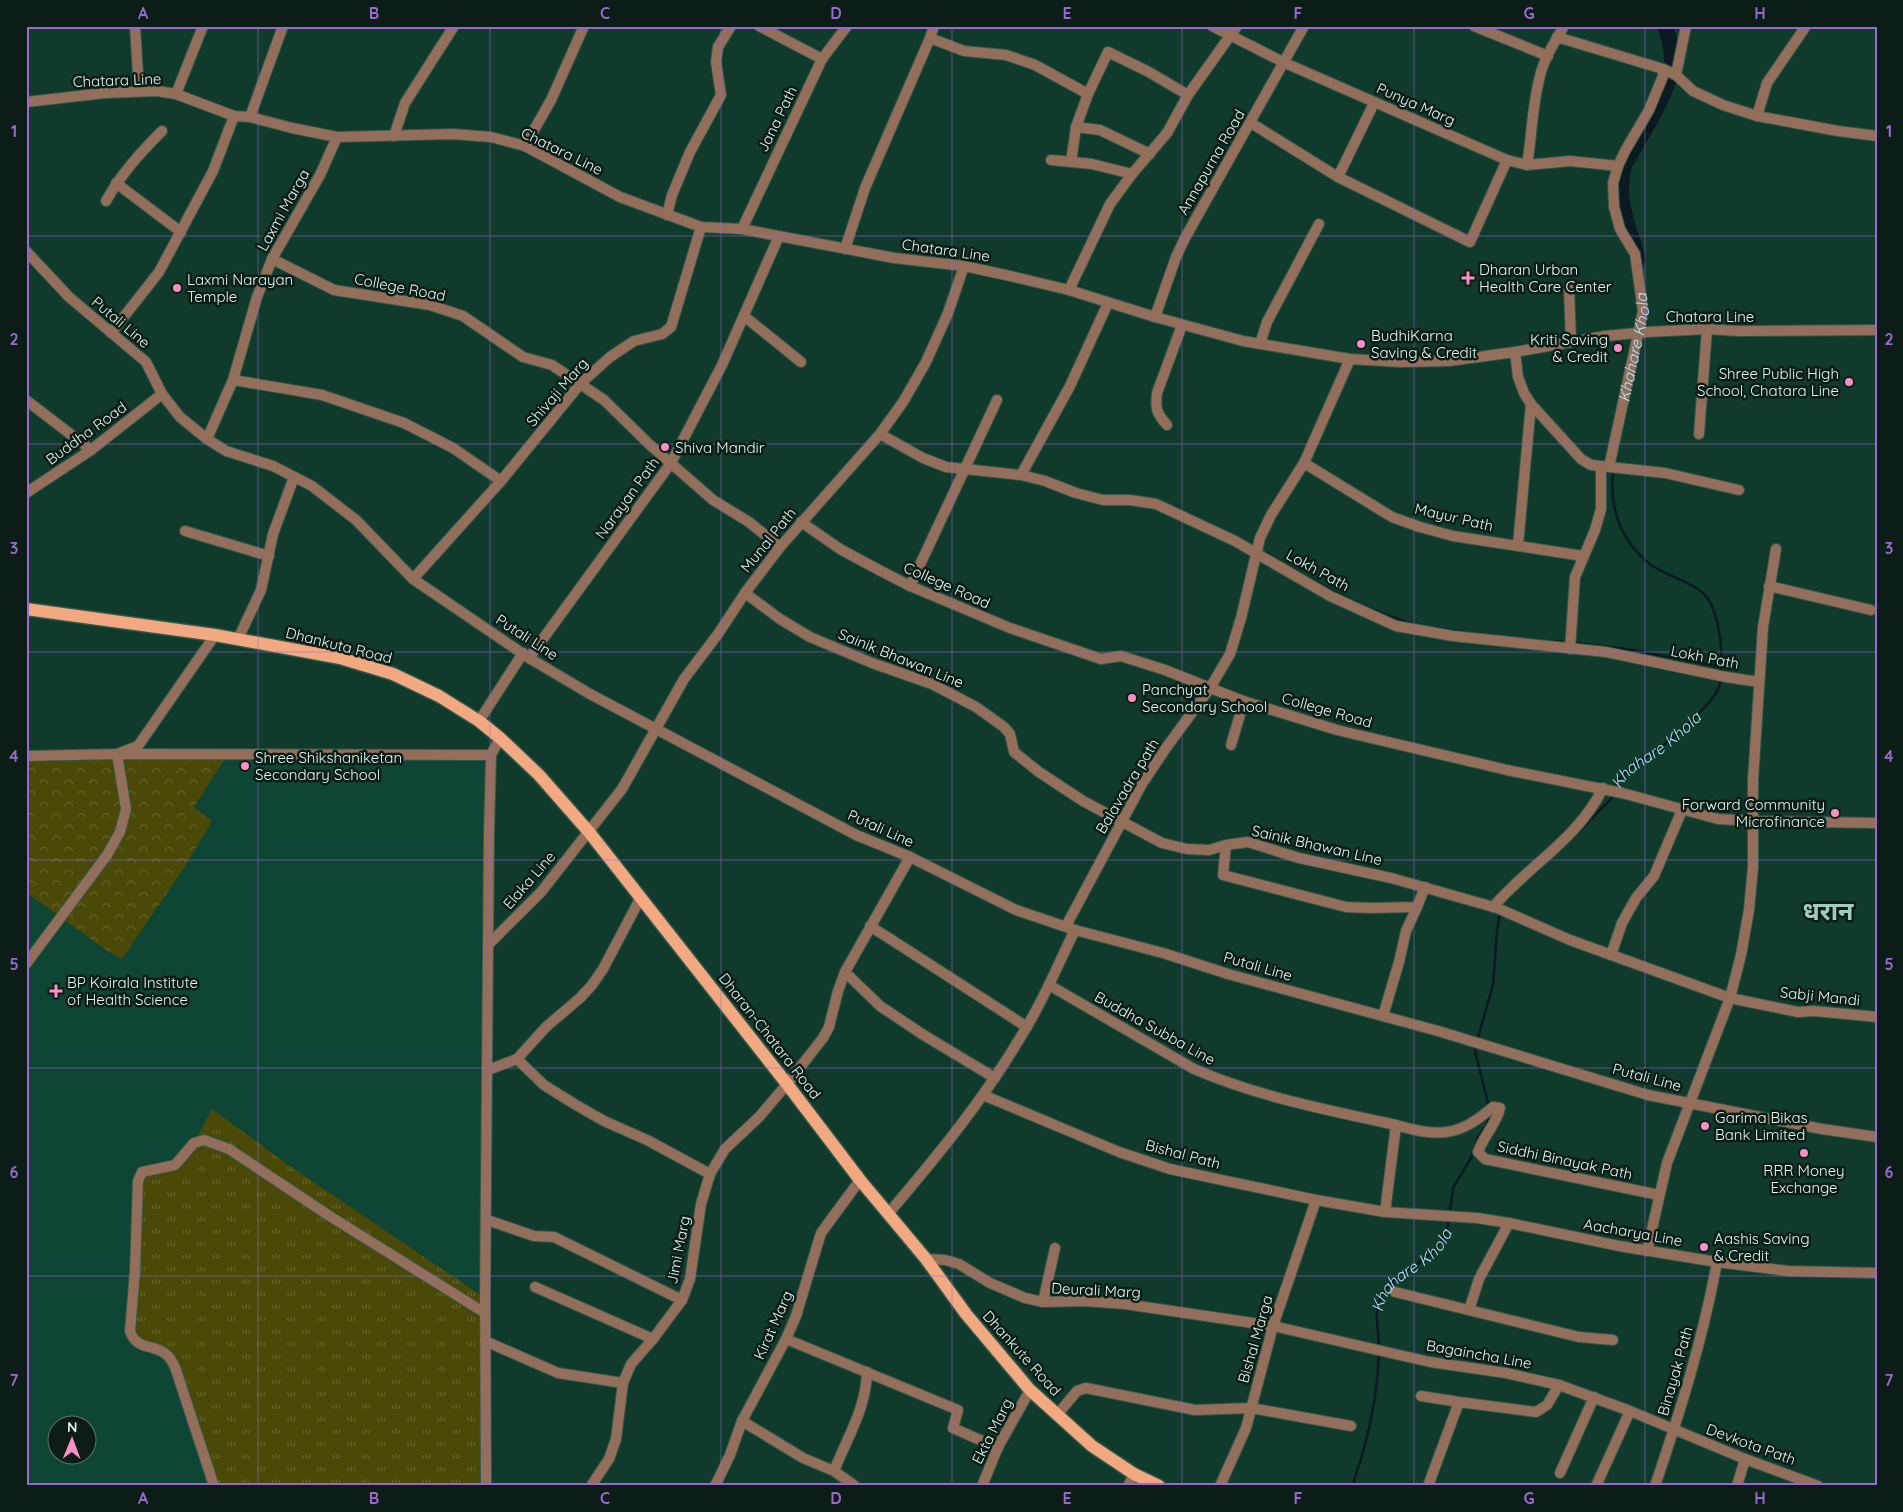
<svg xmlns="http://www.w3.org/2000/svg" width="1903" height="1512" font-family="Quicksand,'Noto Sans Devanagari',sans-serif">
<defs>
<pattern id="grass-tufts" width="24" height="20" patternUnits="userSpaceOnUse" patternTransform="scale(1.25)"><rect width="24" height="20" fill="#4a4907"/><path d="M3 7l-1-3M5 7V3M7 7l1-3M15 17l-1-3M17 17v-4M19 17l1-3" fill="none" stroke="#64642b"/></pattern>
<pattern id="park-crowns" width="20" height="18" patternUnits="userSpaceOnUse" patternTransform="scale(1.25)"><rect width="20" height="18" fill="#4a4907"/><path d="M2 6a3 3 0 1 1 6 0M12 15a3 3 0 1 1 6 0" fill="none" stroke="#64642b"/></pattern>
</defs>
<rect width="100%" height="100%" fill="#0f3a2c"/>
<path fill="#0e4535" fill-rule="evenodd" d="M228,754L491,755L485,1298L287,1164L168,1356L214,1486H26V892L103,948L212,822L194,808ZM58,1424H88V1454H58Z"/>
<path fill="url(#grass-tufts)" d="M212,1109L287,1164L485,1298L486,1486H214L168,1356L132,1338L142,1172L175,1165L194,1143Z"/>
<path fill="url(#park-crowns)" d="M228,754L194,807L212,821L184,868L122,959L103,948L26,892V756Z"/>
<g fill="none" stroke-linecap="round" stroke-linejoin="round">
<g stroke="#0b1920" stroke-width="2.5">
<path d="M1613,471C1609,508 1621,542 1651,565C1666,575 1690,582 1702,592C1719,606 1723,652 1721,672"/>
<path d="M1267,553C1314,582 1362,609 1416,625"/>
<path d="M1436,628L1478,634"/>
<path d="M1550,641L1563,642"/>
<path d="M1575,643L1627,649L1722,667"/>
<path id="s1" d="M1614,789C1620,771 1642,760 1657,750C1676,736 1703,712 1716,693C1719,689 1720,683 1721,678"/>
<path d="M1571,839L1611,799L1613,794"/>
<path d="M1477,1041L1493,985L1497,932L1500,912"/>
<path d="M1476,1046L1475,1051L1489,1107"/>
<path d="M1450,1212L1453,1188L1471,1158L1478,1137L1487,1125L1489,1114"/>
<path id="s2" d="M1379,1347C1379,1331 1373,1313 1381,1297C1396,1264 1443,1266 1449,1218"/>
<path d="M1353,1486C1355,1474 1360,1464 1363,1452C1372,1420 1378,1386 1379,1353"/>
</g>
<path stroke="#0b1920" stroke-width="16" d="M1638,259C1628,225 1615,201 1624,165C1639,138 1669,94 1672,64C1673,52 1669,37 1665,26"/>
<defs>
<g id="minor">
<path d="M135,26L139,91"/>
<path d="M759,26L822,59"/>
<path d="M1212,26L1285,63L1507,160L1527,165L1570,161L1618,166"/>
<path d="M1474,26L1548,56"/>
<path d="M1557,37L1663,69L1676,75L1693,91L1723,105L1757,116L1838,131L1877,136"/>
<path d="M930,38L934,26"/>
<path d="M1676,75L1686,26"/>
<path d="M176,94L203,26"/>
<path d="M26,102L105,93L157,91L176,94L234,116L250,117L292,128L337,137L453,134L491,137L525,146L620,197L701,227L742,229L894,258L964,266L1010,276L1069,290L1155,317L1243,341L1350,359L1401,362L1449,361L1515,352L1605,336L1647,332L1707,329L1738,331L1877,330"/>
<path d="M1757,116L1767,83L1806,26"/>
<path d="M250,117L283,26"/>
<path d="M1251,123L1338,177L1470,242L1507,160"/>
<path d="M394,136L405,103L454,26"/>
<path d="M525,146L551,100L584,26"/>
<path d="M1150,154L1100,130L1076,127L1088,94L1108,52L1147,71L1188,95"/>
<path d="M1051,160L1092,164L1132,174"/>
<path d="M1071,162L1076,127"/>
<path d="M1527,165C1532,136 1532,105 1540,76C1544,58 1555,42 1564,26"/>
<path d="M1338,177L1374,103"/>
<path d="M116,183L181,232"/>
<path d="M106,201C121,174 140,153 162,131"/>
<path d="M667,215L672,195L690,152L721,95L716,62L718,47L731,26"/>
<path d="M742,229L822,59L847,26"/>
<path d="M845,249L865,188L930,38L964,51L1006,55L1035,65L1088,94"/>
<path d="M26,251L69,297L146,362L162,394L180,417L207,439L226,451L273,466L312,486L356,520L413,579L529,658L590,694L856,835L910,857L1016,910L1075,930L1163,953L1228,974L1438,1031L1648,1095L1822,1129L1877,1137"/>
<path d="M272,259L334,290L430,305L463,316L523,357L552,365L604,400L650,445L713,500L749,522L780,547"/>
<path d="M1569,289L1571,342"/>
<path d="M1069,290L1110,204L1132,174L1167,133L1188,95L1237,26"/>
<path d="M744,316L801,362"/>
<path d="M1155,317L1176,257L1185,238L1304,26"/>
<path d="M111,333L159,272L213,171L234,116"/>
<path d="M1260,344L1267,322L1319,224"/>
<path d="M1515,352L1518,377L1524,393L1531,404L1581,459L1591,465L1665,473L1739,490"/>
<path d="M233,380L322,395L404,423L453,448L501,481"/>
<path d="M26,400L91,450"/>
<path d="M1167,425C1157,414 1155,409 1157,393L1182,325"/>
<path d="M880,434L923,458L946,467L1021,475L1045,481L1076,493L1103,500H1130L1156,504L1235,541L1330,596L1396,626L1453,636L1606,652L1726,677L1759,682"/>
<path d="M1699,434L1707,329"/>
<path d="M207,439L233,380L257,297L272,259L320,175L337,137"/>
<path d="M1304,463L1392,517L1420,527L1453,536L1583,556"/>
<path id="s3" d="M1609,467L1643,311L1635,254L1620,229L1614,207L1613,183L1618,166L1625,151L1649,110L1663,76V69"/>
<path d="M1021,475L1070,386L1108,303"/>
<path d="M26,493L91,450L162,394"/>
<path d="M801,522L840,549L879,570L910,586L1010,628L1101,659L1121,656L1165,670L1243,701L1337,730L1507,770L1622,793L1718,819L1754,821L1877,823"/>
<path d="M185,531L269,556"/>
<path d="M1518,545L1531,404"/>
<path d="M413,579L501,481L581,383L610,357L634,341L662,334L671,327L701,227"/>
<path d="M910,586L997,400"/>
<path d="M1769,586L1871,610"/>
<path d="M745,593L780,619L810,637L872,663L932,684L976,707L1004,727L1010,734L1014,752L1039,772L1083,801L1162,843L1187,849L1209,850L1226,845L1248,842L1299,858L1391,878L1497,908L1570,940L1730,998L1798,1012L1814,1011L1877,1017"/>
<path d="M238,639L261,590L273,534L294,477"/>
<path d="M1570,649L1575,577L1595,530L1601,509V466"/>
<path d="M529,658L671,463L722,365L779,236"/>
<path d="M479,721L523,653"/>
<path d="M1231,745L1244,701"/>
<path d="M26,756L117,754L138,746L215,635"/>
<path d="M1226,845L1223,875L1346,907L1370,908L1417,907L1425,887"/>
<path d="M1493,907C1529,865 1578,839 1603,788"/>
<path d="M870,926L1027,1027"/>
<path d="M1066,926L1142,784L1166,748L1210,688L1230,654L1241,618L1260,538L1271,515L1304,463L1350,359"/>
<path d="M488,945L541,892L622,789L684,679L718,634L745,593L780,547L880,434L903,402L926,362L948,313L964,266"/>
<path d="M1611,955L1622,923L1636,898L1654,876L1682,810"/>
<path d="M26,964L107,855L120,832L126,809L117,754L491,755"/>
<path d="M845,972L880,1006L922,1034L995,1078"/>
<path d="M1049,985L1194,1069C1254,1095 1318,1108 1382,1122C1404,1126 1423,1135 1446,1132C1464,1130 1479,1119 1493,1107L1500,1108C1497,1123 1483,1137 1478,1152L1485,1159L1659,1195"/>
<path d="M1383,1016L1399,962L1406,931L1417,907"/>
<path d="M517,1059L544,1085L576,1105L604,1121L647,1140L710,1174"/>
<path d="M488,1070L517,1059L546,1027L580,998L592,985L603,969L641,897"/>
<path d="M983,1095L1119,1152L1170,1169L1316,1200L1385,1212L1477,1218L1509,1223L1619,1246L1717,1262L1788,1271L1877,1273"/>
<path d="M1385,1212L1396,1125"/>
<path d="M888,1214C939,1154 986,1097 1026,1028C1045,997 1059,962 1075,930"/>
<path d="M487,1220L534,1236L554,1237L682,1300"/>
<path d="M1647,1251L1667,1163L1730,998L1741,955L1749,910L1753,867V780L1763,627L1776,549"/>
<path d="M926,1259L945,1260L959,1264L990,1283L1025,1298L1043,1302L1084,1301L1125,1304L1273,1326L1430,1362L1506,1373L1559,1385L1630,1411L1745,1459L1818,1486"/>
<path d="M535,1287L653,1339"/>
<path d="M1395,1292L1579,1337L1613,1340"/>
<path d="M1043,1302L1055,1248"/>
<path d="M1469,1310L1479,1279L1509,1223"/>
<path d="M786,1339L958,1410L953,1428L998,1448"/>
<path d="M485,1341L558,1373L623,1383"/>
<path d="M1421,1396L1459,1402"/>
<path d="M1057,1415L1077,1391L1086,1388L1195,1410L1251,1408L1351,1426"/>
<path d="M742,1421L803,1458L834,1471L855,1486"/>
<path d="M834,1471C847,1438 866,1409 867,1372"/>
<path d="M1560,1473L1594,1397"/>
<path d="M214,1486L175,1367C173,1363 171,1359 168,1356C156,1343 137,1352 130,1331L135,1271L138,1181L142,1172L175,1165L194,1143L204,1140L229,1149L328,1215L485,1313"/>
<path d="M486,1486L485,1298L489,833L491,755L500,738"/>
<path d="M591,1486L609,1459L616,1439L623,1383L631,1364L653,1339L682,1300L690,1279L701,1204L710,1174L725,1149L760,1116L787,1084L823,1038L829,1027L838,991L845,972L910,857"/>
<path d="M715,1486L730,1455L742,1421L786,1339L796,1316L821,1233L860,1180"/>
<path d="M982,1486L998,1447L1030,1390"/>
<path d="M1128,1486L1134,1474"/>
<path d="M1220,1486L1246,1428L1273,1326L1316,1200"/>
<path d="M1428,1486L1459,1402L1536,1412L1547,1405L1559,1385"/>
<path d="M1596,1486L1630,1411"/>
<path d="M1655,1486C1680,1412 1703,1339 1717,1262"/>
<path d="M1737,1486L1745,1459"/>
</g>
<path id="primary" d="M26,609L215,635L340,658L393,674L439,696L479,721L500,738L539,775L589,832L787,1084L860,1180L926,1259L966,1314L1030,1390L1092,1446L1134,1474L1159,1486"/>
</defs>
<use href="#minor" stroke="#31584b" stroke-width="12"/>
<use href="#primary" stroke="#31584b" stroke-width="15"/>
<use href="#minor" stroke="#926e5b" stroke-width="10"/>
<use href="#primary" stroke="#f2a881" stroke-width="12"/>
</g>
<path fill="none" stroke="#9a69cd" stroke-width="1" stroke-opacity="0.55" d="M258,26V1486M490,26V1486M721,26V1486M952,26V1486M1182,26V1486M1414,26V1486M1645,26V1486M26,236H1877M26,444H1877M26,652H1877M26,860H1877M26,1068H1877M26,1276H1877"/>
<g fill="#fa8fc6" stroke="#0c1d17" stroke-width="2">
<path d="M1465.5 270.5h5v5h5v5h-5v5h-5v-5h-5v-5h5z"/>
<circle cx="177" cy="288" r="5"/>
<circle cx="1361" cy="344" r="5"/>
<circle cx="1618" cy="348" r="5"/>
<circle cx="1849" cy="382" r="5"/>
<circle cx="665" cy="447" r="5"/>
<circle cx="1132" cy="698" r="5"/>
<circle cx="245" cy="766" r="5"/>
<circle cx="1835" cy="813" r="5"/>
<path d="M53.5 983.5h5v5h5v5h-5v5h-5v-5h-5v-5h5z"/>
<circle cx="1705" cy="1126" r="5"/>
<circle cx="1804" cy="1153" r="5"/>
<circle cx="1704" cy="1247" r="5"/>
</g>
<g text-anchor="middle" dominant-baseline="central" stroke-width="5" stroke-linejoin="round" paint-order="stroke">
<g font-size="15" fill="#e2f8ef" stroke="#0c1d17">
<text transform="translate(117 80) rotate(-2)">Chatara Line</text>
<text transform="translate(1416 104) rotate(24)">Punya Marg</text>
<text transform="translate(777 119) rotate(-64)">Jana Path</text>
<text transform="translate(562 151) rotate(26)">Chatara Line</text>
<text transform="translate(1211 162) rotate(-60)">Annapurna Road</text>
<text transform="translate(283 210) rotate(-61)">Laxmi Marga</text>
<text transform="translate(946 250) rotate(8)">Chatara Line</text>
<text transform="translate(400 287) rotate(11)">College Road</text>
<text x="1710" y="316">Chatara Line</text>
<text transform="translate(121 322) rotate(40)">Putali Line</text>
<text transform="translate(557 392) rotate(-49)">Shivaji Marg</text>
<text transform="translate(86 433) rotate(-36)">Buddha Road</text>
<text transform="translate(627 498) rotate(-54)">Narayan Path</text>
<text transform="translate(1454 517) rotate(13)">Mayur Path</text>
<text transform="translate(768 540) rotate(-51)">Munal Path</text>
<text transform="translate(1318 570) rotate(29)">Lokh Path</text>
<text transform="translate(947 585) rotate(24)">College Road</text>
<text transform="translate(527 637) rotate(33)">Putali Line</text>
<text transform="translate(339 645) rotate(14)">Dhankuta Road</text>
<text transform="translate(1705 657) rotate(11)">Lokh Path</text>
<text transform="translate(901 658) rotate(22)">Sainik Bhawan Line</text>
<text transform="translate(1327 710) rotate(16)">College Road</text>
<text transform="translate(1127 786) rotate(-59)">Balavadra path</text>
<text transform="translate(881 828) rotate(24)">Putali Line</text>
<text transform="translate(1317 845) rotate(13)">Sainik Bhawan Line</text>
<text transform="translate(529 880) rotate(-49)">Elaka Line</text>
<text transform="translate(1258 966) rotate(16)">Putali Line</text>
<text transform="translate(1820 996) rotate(6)">Sabji Mandi</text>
<text transform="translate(1155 1028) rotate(29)">Buddha Subba Line</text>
<text transform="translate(770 1036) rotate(52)">Dharan-Chatara Road</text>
<text transform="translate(1647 1077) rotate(15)">Putali Line</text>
<text transform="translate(1183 1154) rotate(15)">Bishal Path</text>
<text transform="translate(1565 1160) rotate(12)">Siddhi Binayak Path</text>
<text transform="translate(1633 1232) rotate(10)">Aacharya Line</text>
<text transform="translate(678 1250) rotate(-79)">Jimi Marg</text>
<text transform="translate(1096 1290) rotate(3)">Deurali Marg</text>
<text transform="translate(773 1325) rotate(-66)">Kirat Marg</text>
<text transform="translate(1255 1339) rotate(-74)">Bishal Marga</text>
<text transform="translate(1022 1353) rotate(48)">Dhankute Road</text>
<text transform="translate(1479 1354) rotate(10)">Bagaincha Line</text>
<text transform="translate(1675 1371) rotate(-74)">Binayak Path</text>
<text transform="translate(992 1431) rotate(-63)">Ekta Marg</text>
<text transform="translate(1751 1444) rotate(20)">Devkota Path</text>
</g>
<g font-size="15" fill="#e2f8ef" stroke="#0c1d17" text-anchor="start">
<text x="1479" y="269">Dharan Urban<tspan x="1479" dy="17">Health Care Center</tspan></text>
<text x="187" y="279">Laxmi Narayan<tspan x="187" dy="17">Temple</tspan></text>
<text x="1371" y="335">BudhiKarna<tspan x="1371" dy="17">Saving &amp; Credit</tspan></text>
<text x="1608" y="339" text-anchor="end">Kriti Saving<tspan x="1608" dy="17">&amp; Credit</tspan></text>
<text x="1839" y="373" text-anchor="end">Shree Public High<tspan x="1839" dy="17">School, Chatara Line</tspan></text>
<text x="675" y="447">Shiva Mandir</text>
<text x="1142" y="689">Panchyat<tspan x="1142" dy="17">Secondary School</tspan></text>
<text x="255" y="757">Shree Shikshaniketan<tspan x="255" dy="17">Secondary School</tspan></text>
<text x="1825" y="804" text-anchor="end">Forward Community<tspan x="1825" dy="17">Microfinance</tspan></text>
<text x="67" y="982">BP Koirala Institute<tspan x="67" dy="17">of Health Science</tspan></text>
<text x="1715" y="1117">Garima Bikas<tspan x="1715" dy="17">Bank Limited</tspan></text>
<text x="1804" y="1170" text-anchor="middle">RRR Money<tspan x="1804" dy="17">Exchange</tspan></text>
<text x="1714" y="1238">Aashis Saving<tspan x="1714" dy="17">&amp; Credit</tspan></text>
</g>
<g font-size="16" font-style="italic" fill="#b2e3fa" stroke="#0c1d17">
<text stroke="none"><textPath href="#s3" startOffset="122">Khahare Khola</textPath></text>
<text stroke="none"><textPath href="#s1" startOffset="58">Khahare Khola</textPath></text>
<text stroke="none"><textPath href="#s2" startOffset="91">Khahare Khola</textPath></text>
</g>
<g font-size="25" font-weight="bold" fill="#a0cdbb" stroke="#0c1d17">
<text x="1828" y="910">धरान</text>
</g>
</g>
<rect width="1903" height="1512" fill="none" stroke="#0c1d17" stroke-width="55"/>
<g transform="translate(72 1440) rotate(1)"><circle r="24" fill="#0c1d17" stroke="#62756d"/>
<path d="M0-4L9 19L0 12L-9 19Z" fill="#fa8fc6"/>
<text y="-8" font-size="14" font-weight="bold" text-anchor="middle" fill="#e2f8ef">N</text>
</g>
<rect x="28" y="28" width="1848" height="1456" fill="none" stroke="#9a69cd" stroke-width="2"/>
<g font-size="16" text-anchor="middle" font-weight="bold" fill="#9a69cd">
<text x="143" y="19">A</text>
<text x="374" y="19">B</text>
<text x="605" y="19">C</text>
<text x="836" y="19">D</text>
<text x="1067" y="19">E</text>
<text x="1298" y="19">F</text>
<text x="1529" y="19">G</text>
<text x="1760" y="19">H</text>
<text x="14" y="137">1</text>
<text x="1889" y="137">1</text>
<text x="14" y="345">2</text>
<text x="1889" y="345">2</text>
<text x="14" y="554">3</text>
<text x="1889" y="554">3</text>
<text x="14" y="762">4</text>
<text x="1889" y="762">4</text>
<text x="14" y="970">5</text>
<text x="1889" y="970">5</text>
<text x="14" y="1178">6</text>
<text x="1889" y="1178">6</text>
<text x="14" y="1386">7</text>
<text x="1889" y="1386">7</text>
<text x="143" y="1504">A</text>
<text x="374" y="1504">B</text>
<text x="605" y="1504">C</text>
<text x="836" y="1504">D</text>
<text x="1067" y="1504">E</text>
<text x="1298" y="1504">F</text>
<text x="1529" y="1504">G</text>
<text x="1760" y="1504">H</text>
</g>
</svg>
